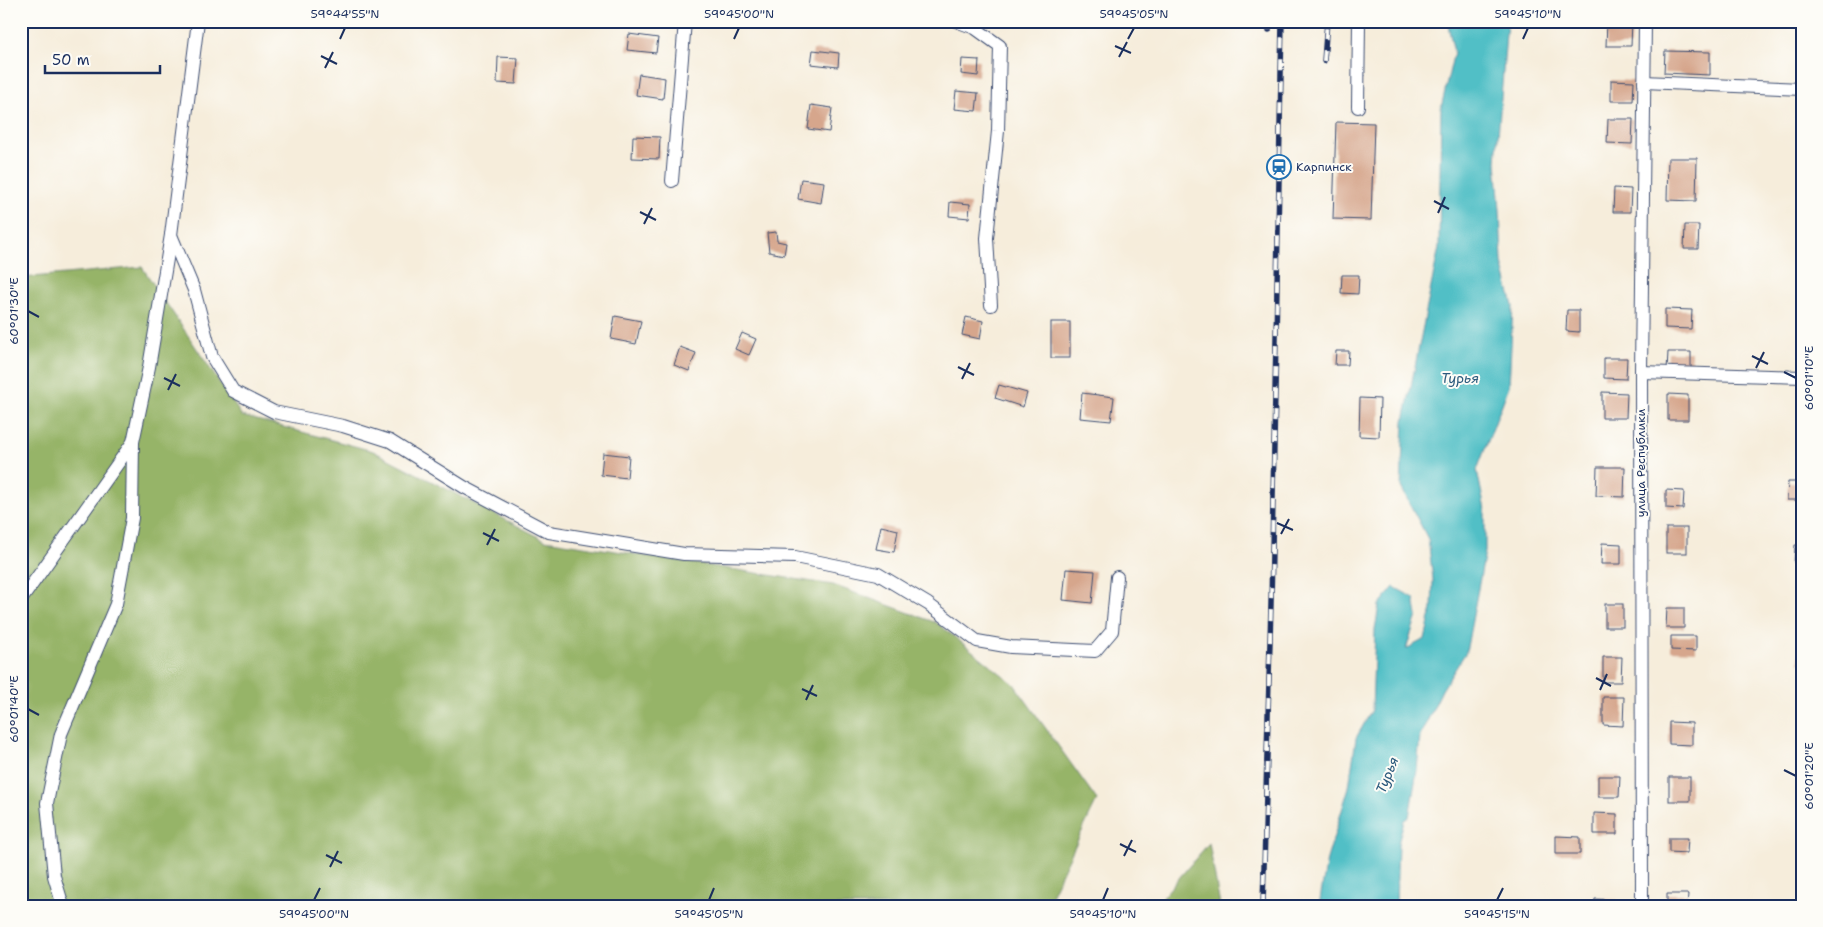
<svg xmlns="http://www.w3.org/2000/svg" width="1823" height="927" font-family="'Shantell Sans',sans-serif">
<rect width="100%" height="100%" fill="#fdfcf7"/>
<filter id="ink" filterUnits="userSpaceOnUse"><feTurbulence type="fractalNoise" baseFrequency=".02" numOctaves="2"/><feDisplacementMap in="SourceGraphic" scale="10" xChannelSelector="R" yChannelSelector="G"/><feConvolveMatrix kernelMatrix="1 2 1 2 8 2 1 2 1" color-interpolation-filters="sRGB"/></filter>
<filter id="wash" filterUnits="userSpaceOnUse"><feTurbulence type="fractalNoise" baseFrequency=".0096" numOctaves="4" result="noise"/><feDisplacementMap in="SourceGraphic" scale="20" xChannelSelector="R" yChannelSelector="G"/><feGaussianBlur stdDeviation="1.12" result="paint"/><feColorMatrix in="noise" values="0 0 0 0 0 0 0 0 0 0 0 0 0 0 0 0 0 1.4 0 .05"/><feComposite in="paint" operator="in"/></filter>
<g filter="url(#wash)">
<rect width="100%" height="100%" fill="#f6eddb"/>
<g fill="#96b467" stroke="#587262">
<path d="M142,267L242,416L373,451L545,540L833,585L937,623L1014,684L1097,800L1046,906H21V278Z"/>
<path d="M1209,843L1220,906H1155Z"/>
</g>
<path fill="#51bfc6" stroke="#367792" d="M1447,21H1507L1496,162L1500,210L1502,263L1513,306L1509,386L1477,470L1485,510V552L1466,652L1442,690L1420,736L1417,770L1409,817L1404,820L1398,844L1396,906H1319L1327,859L1349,787L1356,738L1372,710L1375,630L1379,605L1394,587L1414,598L1417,616L1406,649L1425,639L1432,609L1433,579L1428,539L1401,487L1404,421L1439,247L1441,108L1454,52Z"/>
<g id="blocks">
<g fill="#d6a68c">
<path d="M823,21H846L845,27L822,24Z"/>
<path d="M1607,21H1632L1631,46H1606Z"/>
<path d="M629,34L658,38L656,53L627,50Z"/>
<path d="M813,50L839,53L838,67L811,64Z"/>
<path d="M1665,51L1710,52V75L1664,73Z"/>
<path d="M498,57L518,58L516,84L497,83Z"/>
<path d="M962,59L979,60L978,76L961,74Z"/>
<path d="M639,74L665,78L663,99L636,95Z"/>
<path d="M1611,80L1634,81L1633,101H1611Z"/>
<path d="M956,91L978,93L976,111L954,109Z"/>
<path d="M811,105L832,108L829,132L808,129Z"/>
<path d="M1608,119H1633L1632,144L1607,143Z"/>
<path d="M1336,122L1374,123L1371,220L1333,219Z"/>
<path d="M633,136L660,137L659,159L632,158Z"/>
<path d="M1668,158H1697L1696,201L1667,200Z"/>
<path d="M801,179L824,182L821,203L798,199Z"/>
<path d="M1614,188L1631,189L1630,212H1613Z"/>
<path d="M950,202L970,204L969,218L949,216Z"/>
<path d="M1685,225H1699L1698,249H1684Z"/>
<path d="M776,232L777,241L786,243L784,255L769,252L767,233Z"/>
<path d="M1342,275H1359L1358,294L1341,293Z"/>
<path d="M1665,309L1692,310L1691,329L1665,328Z"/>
<path d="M1567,310H1579V332L1566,331Z"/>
<path d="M615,316L641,321L636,344L611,339Z"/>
<path d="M966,317L983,321L980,339L962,335Z"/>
<rect x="1051" y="322" width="19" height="36"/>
<path d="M742,333L756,339L749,355L735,349Z"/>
<path d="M680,347L696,353L689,371L674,365Z"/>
<path d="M1336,351H1349L1348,365H1335Z"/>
<path d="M1668,352H1691V371L1667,370Z"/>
<path d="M1604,358H1627L1626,379L1604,378Z"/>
<path d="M999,385L1027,393L1023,407L995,398Z"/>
<path d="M1602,392L1627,393L1626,418H1602Z"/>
<path d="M1082,393L1114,397L1111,421L1080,418Z"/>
<path d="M1668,394L1688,395V420H1668Z"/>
<path d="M1360,398L1380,399L1379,437L1359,436Z"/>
<path d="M603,453L629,456L627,478L601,475Z"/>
<path d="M1597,467H1625L1624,497L1596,496Z"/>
<path d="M1788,482H1802V500H1787Z"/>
<path d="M1666,490L1684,491L1683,509L1666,508Z"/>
<path d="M881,526L898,530L894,552L876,549Z"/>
<rect x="1666" y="528" width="21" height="25"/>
<path d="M1602,543L1621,544V564H1601Z"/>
<path d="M1795,545H1802V564L1794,563Z"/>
<path d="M1066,569L1095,571L1092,603L1063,600Z"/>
<rect x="1605" y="604" width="18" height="23"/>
<path d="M1667,608H1684V628H1666Z"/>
<rect x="1799" y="635" width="3" height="28"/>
<path d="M1671,636H1696V651L1671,650Z"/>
<path d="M1603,657H1622L1621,682H1603Z"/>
<path d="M1603,697H1624L1623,726L1603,725Z"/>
<path d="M1669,722L1692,723V745L1669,744Z"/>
<path d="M1598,776H1620L1619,797H1598Z"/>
<rect x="1669" y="777" width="21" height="24"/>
<path d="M1594,813L1617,814V834H1594Z"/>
<path d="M1556,836L1580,837V854H1556Z"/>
<path d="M1669,838H1688L1687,853L1669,852Z"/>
<path d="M1667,894H1688L1687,906H1667Z"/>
<path d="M1595,899L1617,900V906H1594Z"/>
</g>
</g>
</g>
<g filter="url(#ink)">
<use href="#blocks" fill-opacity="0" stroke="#3c4c71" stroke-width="1"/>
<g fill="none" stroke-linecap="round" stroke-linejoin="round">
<defs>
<g id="street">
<path d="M956,21L975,28L1000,46L998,131L987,238L991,305"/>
<path d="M1644,82L1802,89"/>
<path d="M1358,107L1359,21"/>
<path d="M672,181L685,21"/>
<path d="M171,235L194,290L212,357L233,391L274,412L343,426L390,441L464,487L549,532L684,554L795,557L878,574L928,604L977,641L1011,647L1095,651L1112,631L1117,577"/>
<path d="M1641,372L1802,377"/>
<path d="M21,600L133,442L149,367L171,235L198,21"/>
<path d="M63,906L54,876L47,803L61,734L116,604L132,518L133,442"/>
<path d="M1642,906L1641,372L1645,21"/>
</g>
</defs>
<use href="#street" stroke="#3c4c71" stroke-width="14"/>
<use href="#street" stroke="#fff" stroke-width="12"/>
<defs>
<g id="rail">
<path d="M1269,30V21"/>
<path d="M1324,61L1327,21"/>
<path d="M1263,906L1271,604L1282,21"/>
</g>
</defs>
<use href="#rail" stroke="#1b2f5e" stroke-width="5.5"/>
<use href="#rail" stroke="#fdfcf7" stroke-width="4" stroke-dasharray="11" stroke-linecap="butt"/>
</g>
</g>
<path fill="none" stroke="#1b2f5e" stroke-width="2" d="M340,39L345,28M734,39L739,28M1128,39L1134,28M1523,39L1528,28M1115,46L1131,53M321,56L337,64M1119,57L1127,42M325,68L333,52M1434,201L1449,209M640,212L656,220M1438,213L1445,197M644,224L652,208M28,311L39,317M1752,356L1768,364M958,367L974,375M1756,368L1764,352M1784,372L1796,378M164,378L180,386M962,379L970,363M168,390L176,374M1277,523L1293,530M483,533L499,541M1281,534L1289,519M487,545L495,529M1596,678L1611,686M802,689L817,696M1600,690L1607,674M806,700L813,685M28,709L39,715M1784,770L1796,776M1120,844L1136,852M326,855L342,863M1124,856L1132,840M330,867L338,851M314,900L320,888M709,900L714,888M1103,900L1108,888M1497,900L1503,888"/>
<defs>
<symbol id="station-ring" viewBox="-11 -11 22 22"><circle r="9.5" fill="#fdfcf7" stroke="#1f6fb2" stroke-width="1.5"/><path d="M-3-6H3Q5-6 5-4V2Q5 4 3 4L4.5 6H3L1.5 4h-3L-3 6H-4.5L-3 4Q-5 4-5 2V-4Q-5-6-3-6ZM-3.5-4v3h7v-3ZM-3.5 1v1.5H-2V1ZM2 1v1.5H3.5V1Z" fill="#1f6fb2"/></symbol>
</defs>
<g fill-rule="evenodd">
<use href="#station-ring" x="1265" y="153" width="28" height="28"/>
</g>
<g text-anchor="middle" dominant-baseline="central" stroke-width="4" stroke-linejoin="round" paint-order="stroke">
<g font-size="12" fill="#1b2f5e" stroke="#fdfcf7" text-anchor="start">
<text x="1296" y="167">Карпинск</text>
</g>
<g font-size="12" fill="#1b2f5e" stroke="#fdfcf7">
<text transform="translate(1641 463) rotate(-90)">улица Республики</text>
</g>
<g font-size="14" font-style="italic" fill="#2b5a7d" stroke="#fdfcf7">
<text x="1460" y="378">Турья</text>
<text transform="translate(1387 775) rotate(-68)">Турья</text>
</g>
</g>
<rect width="1823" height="927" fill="none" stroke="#fdfcf7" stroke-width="55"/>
<path d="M45 65v8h115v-8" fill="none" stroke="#1b2f5e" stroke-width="2.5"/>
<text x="52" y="65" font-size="15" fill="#1b2f5e" stroke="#fdfcf7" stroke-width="4" paint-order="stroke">50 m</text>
<rect x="28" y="28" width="1768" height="872" fill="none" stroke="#1b2f5e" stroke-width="2"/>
<g font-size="12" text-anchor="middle" fill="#1b2f5e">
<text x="345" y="18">59°44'55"N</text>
<text x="739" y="18">59°45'00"N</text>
<text x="1134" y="18">59°45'05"N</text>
<text x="1528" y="18">59°45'10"N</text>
<text transform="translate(14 311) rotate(-90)" y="4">60°01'30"E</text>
<text transform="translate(1809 378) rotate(-90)" y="4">60°01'10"E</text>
<text transform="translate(14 709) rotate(-90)" y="4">60°01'40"E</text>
<text transform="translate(1809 776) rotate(-90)" y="4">60°01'20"E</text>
<text x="314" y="918">59°45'00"N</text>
<text x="709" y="918">59°45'05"N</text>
<text x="1103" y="918">59°45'10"N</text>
<text x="1497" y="918">59°45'15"N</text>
</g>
</svg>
